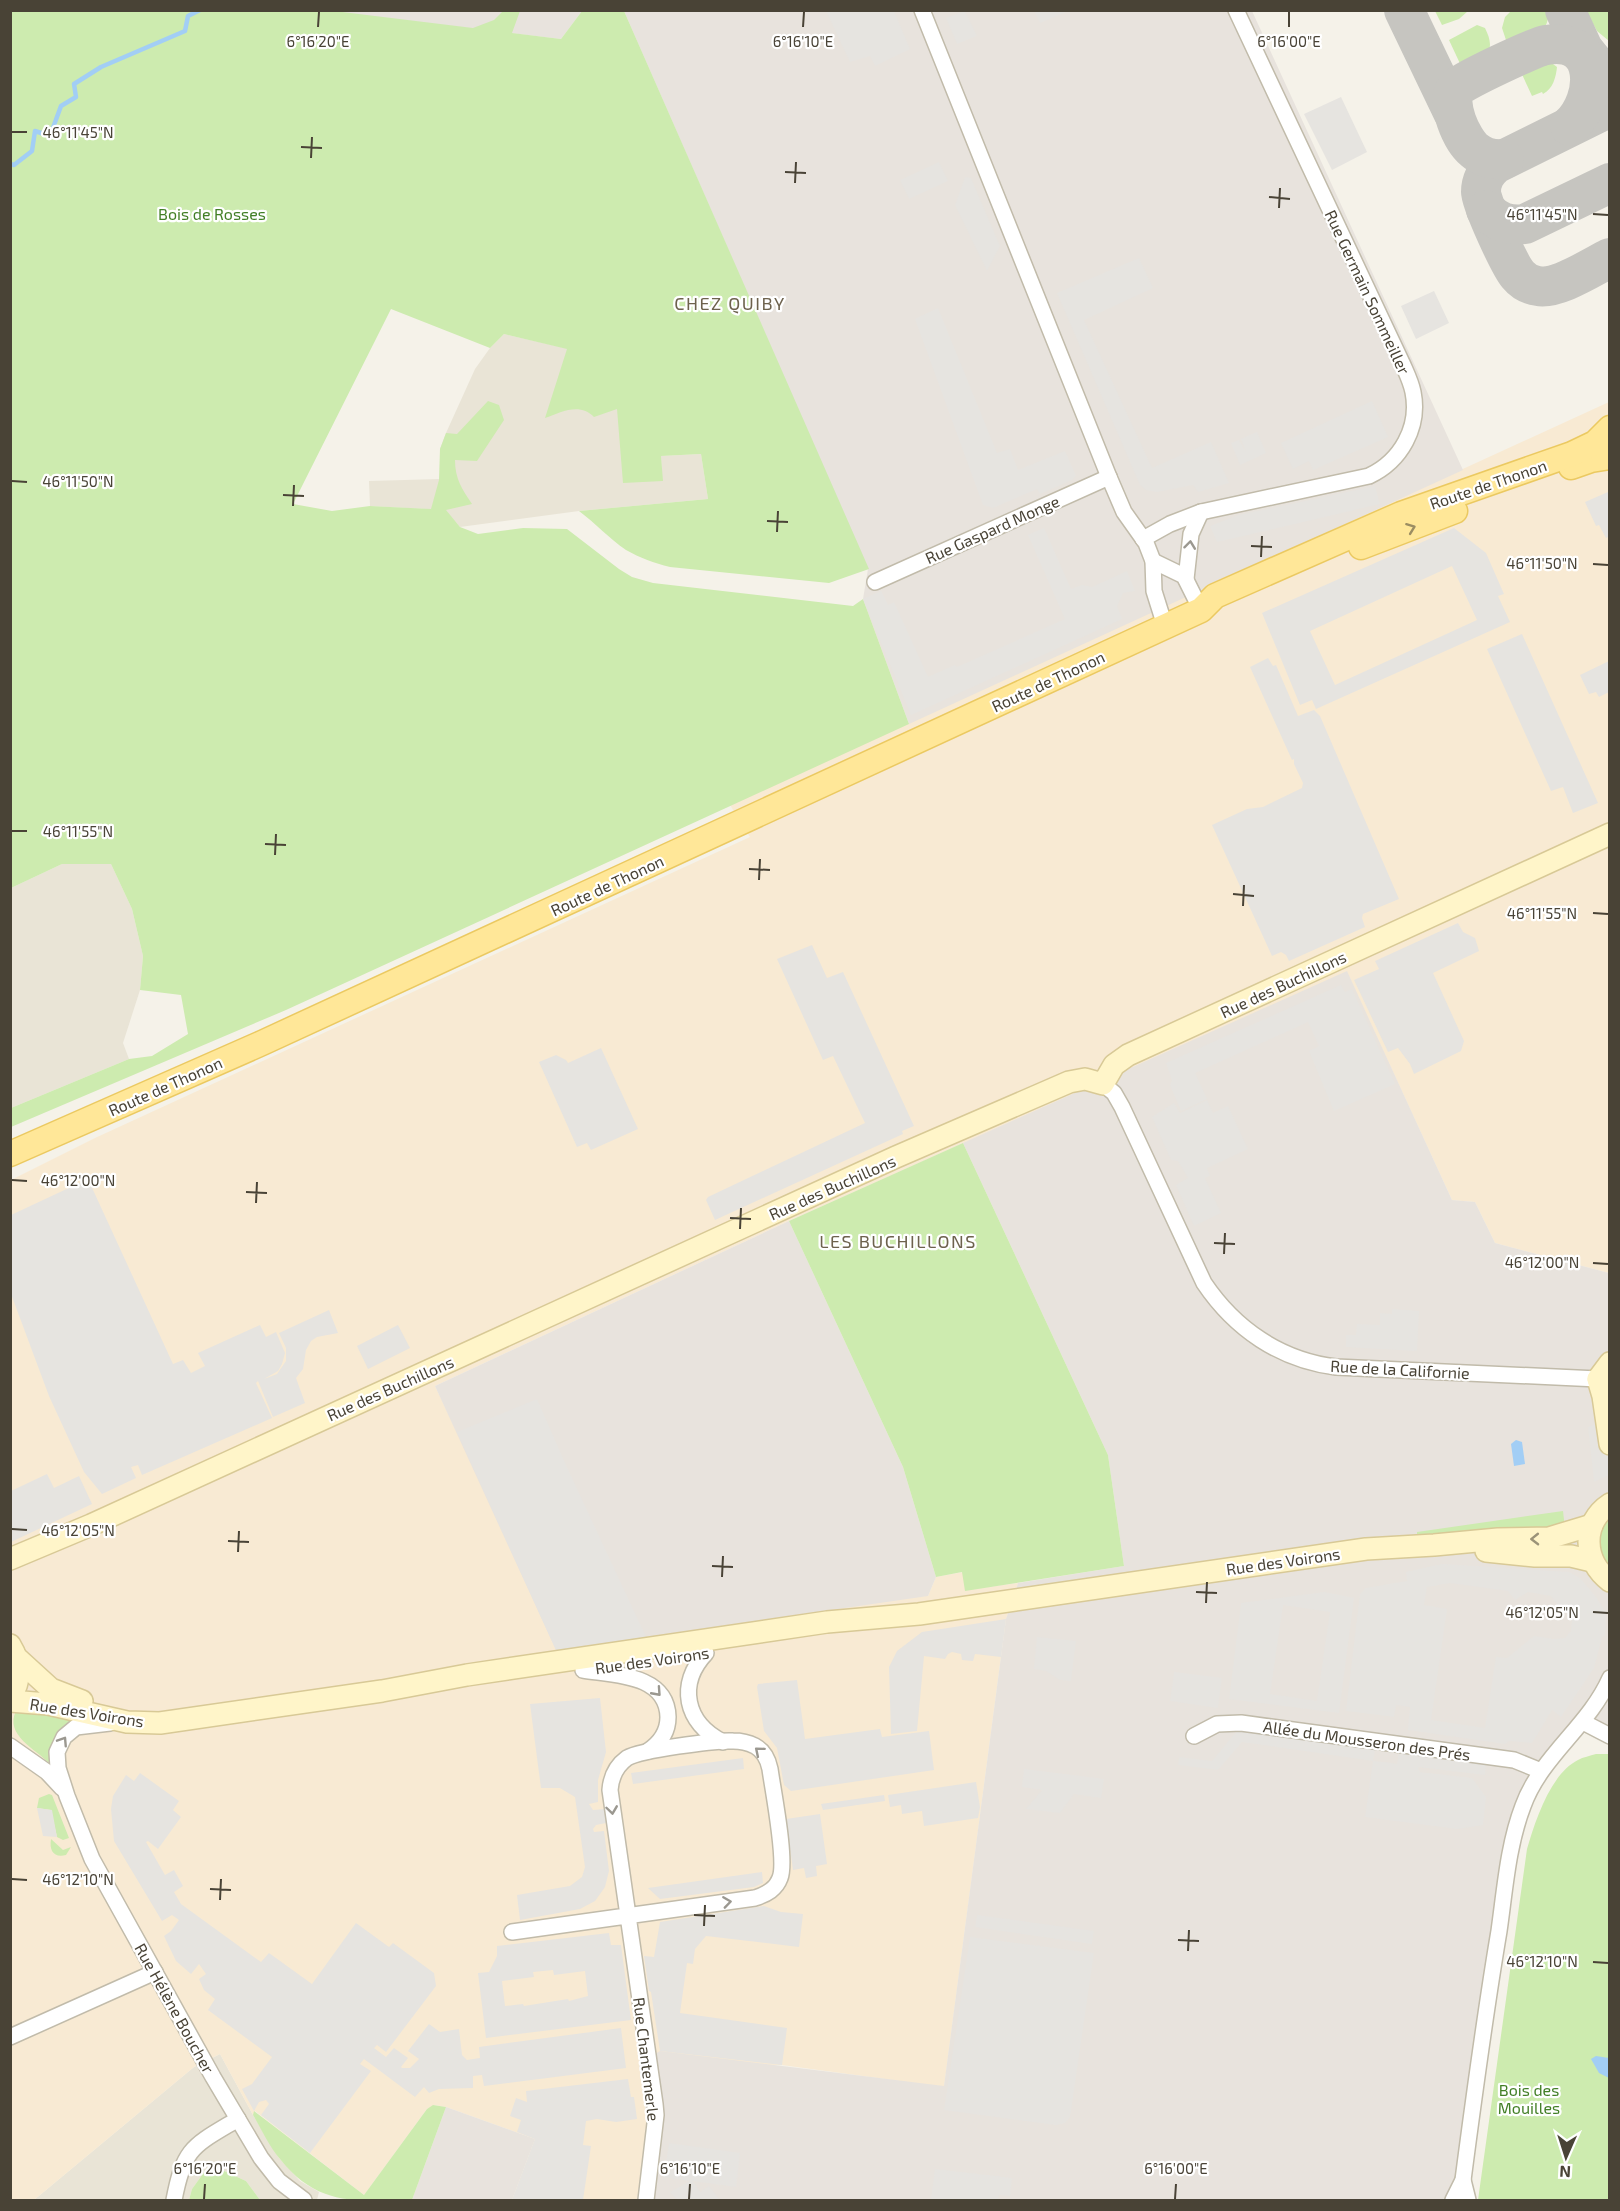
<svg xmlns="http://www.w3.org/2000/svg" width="1620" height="2211" font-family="'Exo 2',sans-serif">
<rect width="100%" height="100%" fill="#f5f2e9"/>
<g fill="#e9e4d6">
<path d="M504,334L574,350L609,367L662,481L661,456L701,454L708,499L579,511L460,527L445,510L370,506L369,481L440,479V449L446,433L475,369L490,348Z"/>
<path d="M62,864H111L132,909L143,956L140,990L123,1043L129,1059L11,1108V888Z"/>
<path d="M220,2054L253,2115L279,2158L300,2181L319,2192L317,2200H260L246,2181L222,2170L205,2171L192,2189L189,2200H34L194,2067Z"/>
</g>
<path fill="#f8ead3" d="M1609,402V1273L1495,1243L1475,1202L1452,1200L1347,972L789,1221L435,1386L457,1432L928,1596L936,1577L963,1572L966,1590L1018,1583L1006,1619L944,2087L782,2065L639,2064L648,2126L637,2200H512L535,2139L446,2107L434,2105L427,2109L364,2195L255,2111L253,2115L220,2054L194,2067L34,2200H11V1180L95,1138L750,837L730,805Z"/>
<g fill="#e8e3dd">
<path d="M326,11H582L561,39Z"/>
<path d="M624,11H1252L1463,470L909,724L863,599L868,569Z"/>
<path d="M1347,971L1452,1200L1475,1202L1495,1243L1609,1273V1736L1582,1722L1524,1804L1461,2200H637L648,2126L639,2064L660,2051L944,2086L1006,1619L1018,1583L1124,1566L1108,1455L963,1143Z"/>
<path d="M789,1221L903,1467L936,1577L928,1596L556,1650L435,1386Z"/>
<path d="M446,2107L535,2139L512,2200H412Z"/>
</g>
<g fill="#cdebaf">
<path d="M326,10L473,28L494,20L503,11H520L512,33L561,39L582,11H624L869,569L829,583L670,567C654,563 640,558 626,550C610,539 595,523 579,511L708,499L701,454L661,456L663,481L623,483L617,409L594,417C580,402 561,412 545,418L567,349L504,334L490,348L391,309L293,504L332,511L370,506L431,509L439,480L440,449L446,433L457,434L488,401L499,405L504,420L477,461L455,460C455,479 462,489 472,504L446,510L460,527L478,534L523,528L567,529L619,569L632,577L653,583L853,606L863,599L909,724L286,1010L11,1127V1108L129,1059L152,1056L188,1034L181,995L140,990L143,956L132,909L111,864H62L11,888V11Z"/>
<path d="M1548,10C1550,27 1540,34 1527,40C1520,43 1515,47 1508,46L1502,28L1505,17L1511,11Z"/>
<path d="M1435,11H1468L1459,19L1442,25Z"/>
<path d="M1586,11H1609V41L1597,31Z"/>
<path d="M1477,25L1485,28C1498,54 1484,60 1463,70L1449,40Z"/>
<path d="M1547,59L1553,60V64L1557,67C1556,77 1553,89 1543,94L1542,92L1532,96L1520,70Z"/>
<path d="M963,1143L1108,1455L1124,1566L965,1591L962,1572L936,1577L903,1467L789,1221Z"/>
<path d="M1563,1511L1565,1528L1545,1532L1417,1534V1532Z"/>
<path d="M1609,1518V1567C1598,1550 1596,1534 1609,1518Z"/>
<path d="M16,1711L80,1718L52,1764H50C36,1749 4,1735 16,1711Z"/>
<path d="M1596,1754H1609V2200H1478L1527,1849C1535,1822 1550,1774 1578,1760C1583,1757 1590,1756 1596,1754Z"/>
<path d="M49,1794L52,1795L69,1838L63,1840L57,1837L51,1810L37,1808L39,1798Z"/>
<path d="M51,1839L63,1850L71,1847L66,1855C54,1858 49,1851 51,1839Z"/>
<path d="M433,2105L446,2107L412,2200C357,2201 318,2207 280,2159C269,2146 262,2130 253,2115L254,2111L364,2195L427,2109Z"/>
<path d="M222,2170L246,2181L260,2200H189L192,2189L205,2171Z"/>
</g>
<g fill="#e6e4e0" fill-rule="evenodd">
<path d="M826,11H894L910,49L875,66L870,56L850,62Z"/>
<path d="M965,11L977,36L957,44L946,18Z"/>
<path d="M1034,11H1068L1040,23Z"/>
<path d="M1341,97L1367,152L1332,170L1304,114Z"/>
<path d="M939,162L948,181L909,199L900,180Z"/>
<path d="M965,177L971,178L1000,246L987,271L955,205Z"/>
<path d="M1139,258L1153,288L1084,320L1152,468L1211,442L1229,483L1198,492L1193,485L1157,492L1146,490L1140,485L1057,293Z"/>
<path d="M1434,291L1449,323L1416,339L1401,306Z"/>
<path d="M938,308L997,453L1010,449L1018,470L1065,451L1076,476L1072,480L1040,494L1037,489L993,508L983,505L915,319Z"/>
<path d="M1372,401L1388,437L1313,470L1309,461L1293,469L1281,443Z"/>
<path d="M1257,432L1266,453L1240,465L1231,443L1239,440L1246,452L1241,439Z"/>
<path d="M1375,486L1380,504L1217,542L1210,526L1239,515Z"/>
<path d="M1608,492L1610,496V536L1606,538L1599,525L1596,526L1585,502Z"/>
<path d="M1044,528L1071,589L1082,585L1092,587L1127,571L1135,591L1123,593L1117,606L1122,619L911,715L863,599L881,591L888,605L894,602L928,677L955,665L957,667L1065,619L1028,535Z"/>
<path d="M1454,528L1486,553L1504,594L1498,596L1510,622L1316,709L1312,700L1300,705L1262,613ZM1452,566L1477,620L1335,685L1310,631Z"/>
<path d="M1522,634L1598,803L1573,813L1563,787L1551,791L1487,649Z"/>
<path d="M1268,658L1273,666L1276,665L1298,716L1314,710L1320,716L1399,899L1363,914L1362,918L1365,927L1289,961L1286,955L1281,952L1272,956L1212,825L1247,809L1263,807L1302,788L1303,783L1294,764V759L1292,760L1250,667Z"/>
<path d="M1609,661V692L1599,697L1596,692L1589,694L1580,675Z"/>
<path d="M1458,923L1463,932L1475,938L1479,951L1433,973L1464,1041L1461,1051L1414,1074L1410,1064L1398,1048L1388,1052L1354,980L1379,969L1375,961Z"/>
<path d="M812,945L827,978L843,972L914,1126L902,1131L903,1134L715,1220L706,1200L708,1197L865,1123L833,1056L823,1060L777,959Z"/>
<path d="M1341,985L1345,992L1352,989L1395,1084L1334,1111L1309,1051L1319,1046L1308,1022L1195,1073L1207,1099L1181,1111L1170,1085L1172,1080L1166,1063Z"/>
<path d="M601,1048L638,1129L591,1150L587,1143L577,1147L539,1062L556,1055L566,1060L568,1063Z"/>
<path d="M1207,1100L1213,1113L1228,1106L1248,1149L1207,1168L1210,1176L1205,1178L1221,1213L1194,1226L1176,1185L1188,1178L1178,1161L1171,1160L1152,1117L1174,1103L1180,1113Z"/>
<path d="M88,1179L173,1364L183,1360L191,1373L205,1366L198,1353L260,1325L266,1337L276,1332L285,1353L282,1364L278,1371L264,1379L277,1374L286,1361V1348L279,1333L329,1310L338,1333L317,1337L311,1341L306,1350L303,1369L296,1378L305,1403L273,1417L258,1381L256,1383L272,1418L142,1475L138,1465L131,1467L136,1478L102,1494L84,1472L49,1396L11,1294V1215Z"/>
<path d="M1392,1309L1419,1311L1417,1351L1346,1347V1335H1356L1357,1324L1380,1325V1313L1392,1314Z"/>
<path d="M398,1325L410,1348L368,1369L357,1346Z"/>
<path d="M537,1399L565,1463L646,1637L556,1650L555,1648L457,1432Z"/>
<path d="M1606,1420L1609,1444V1475L1594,1482L1588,1427Z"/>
<path d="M47,1474L54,1488L79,1476L92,1504L11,1542V1491Z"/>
<path d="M1442,1564L1569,1572L1580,1578L1596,1597L1606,1613L1605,1636L1602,1637L1594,1668L1561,1717L1552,1710L1532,1743L1509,1741L1505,1744L1408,1730L1410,1707L1396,1705L1394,1717L1346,1711L1360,1594L1366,1588L1407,1581L1406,1572ZM1450,1583L1508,1591L1515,1600L1528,1592L1551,1596L1560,1608L1569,1612L1572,1620L1571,1631L1565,1638L1554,1639L1534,1636L1507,1658L1496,1657L1485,1728L1431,1720L1447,1609L1424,1605L1427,1587Z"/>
<path d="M1324,1592L1354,1598L1339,1713L1229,1699L1241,1603ZM1283,1605L1330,1612L1317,1701L1270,1694Z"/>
<path d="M1006,1619L1001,1657L975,1654L973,1661L962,1660L961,1654L952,1652L948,1654L945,1659L924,1656L917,1731L891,1734L889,1667L897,1651L922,1632Z"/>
<path d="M1037,1637L1076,1641L1071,1681L1060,1680L1046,1671L1034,1669Z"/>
<path d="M1174,1672L1222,1678L1218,1708L1170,1701Z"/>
<path d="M797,1680L805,1739L880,1729L882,1737L929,1731L934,1770L791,1791L784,1785L777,1748L764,1731L757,1687L758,1684Z"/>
<path d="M600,1698L606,1752L598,1780V1802L589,1804L593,1810L605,1809L606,1823L596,1825L593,1829L594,1832L604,1831L609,1871L605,1887L595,1901L580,1909L520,1920L517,1895L570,1886L582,1877L585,1867L575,1797L560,1788H541L530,1704Z"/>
<path d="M1237,1731L1375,1750L1373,1761L1384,1762L1397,1764L1399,1753L1486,1763L1485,1775L1418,1767L1420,1772L1472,1778L1486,1797L1483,1825L1457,1829L1365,1817L1373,1761L1242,1742L1218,1770L1178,1765L1179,1757L1212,1761Z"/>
<path d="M743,1758L744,1769L633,1784L631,1773Z"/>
<path d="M1024,1769L1104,1779L1101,1798L1074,1794L1060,1813L1026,1809L1042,1790L1022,1787Z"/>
<path d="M140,1773L179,1801L173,1810L181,1817L158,1849L148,1841L146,1842L165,1875L174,1870L183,1886L174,1892L181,1904L261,1962L269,1953L312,1984L356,1923L389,1947L393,1943L434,1973L436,1986L386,2052L377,2045L374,2048L386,2057L394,2048L408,2058L401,2067L402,2068H410L419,2059L408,2051L429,2024L440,2032L459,2029L462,2055L467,2060L480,2058L479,2047L621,2028L626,2068L484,2086L482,2075L473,2076V2088L439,2089L429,2093L424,2087L415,2097L364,2059L360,2064L371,2071L310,2153L261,2115L269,2104L266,2100L259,2102L254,2111L242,2089L252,2084L272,2057L208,2010L215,1999L204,1990L199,1979L206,1974L199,1964L191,1974L176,1961L164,1936L171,1931L179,1920L172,1915L162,1921L114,1841L111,1809L113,1796L126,1775L134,1781Z"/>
<path d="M976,1782L980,1807L978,1818L924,1826L922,1811L902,1814L901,1805L890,1807L888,1795Z"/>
<path d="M884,1795L885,1801L823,1810L821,1804Z"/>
<path d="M37,1808L52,1810L57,1837L43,1836Z"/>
<path d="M820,1814L827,1864L816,1866L817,1876L806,1878L804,1868L793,1870L786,1819Z"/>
<path d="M762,1872L763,1883L754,1887L660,1899L648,1888Z"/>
<path d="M764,1906L781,1912L803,1914L799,1947L706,1936L695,1949L693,1964L687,1963L680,2013L787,2028L782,2065L660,2051L651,1992L649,1991L644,1956L654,1957L660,1922Z"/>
<path d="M977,1915L1094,1931L1092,1944L975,1927Z"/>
<path d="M609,1933L611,1945H621L631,2020L486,2038L478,1973L489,1972L497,1956V1946ZM553,1970L554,1975L585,1971L588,1996L569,2001L568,1999L524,2006L523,2004L505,2006L502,1981L534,1977L533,1972Z"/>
<path d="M970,1937L1094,1953L1071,2111L1070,2117L1065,2123L1056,2125L944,2110Z"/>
<path d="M628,2079L631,2097H634L637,2119L616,2122L597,2119L586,2121L583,2145L591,2146L583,2200H512L535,2139L517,2132L521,2120L510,2116L516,2098L527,2102L526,2091Z"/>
<path d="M669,2143L740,2153L736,2187L693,2181L700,2192L709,2186L720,2200H677L670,2192L690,2181L664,2177Z"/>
<path d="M935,2169L1012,2178L1010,2196L999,2195L998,2200H931Z"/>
</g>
<g fill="#a2cef5">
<path d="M1516,1440L1522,1442L1525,1464L1514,1466L1511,1444Z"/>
<path d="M1596,2056L1609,2058V2078L1599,2073L1591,2059Z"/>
</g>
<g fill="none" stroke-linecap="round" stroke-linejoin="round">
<path stroke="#a2cef5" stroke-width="4.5" d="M10,164L14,165L32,151L35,131L50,136L61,106L76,97L74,84L101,67L185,31L188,16L200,10"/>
<g stroke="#c6c5c0" stroke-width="40">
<path d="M1404,10L1453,112"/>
<path d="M1565,10L1583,49L1595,64"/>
<path d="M1610,107L1495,164C1486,172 1481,180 1481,192C1481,203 1510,266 1518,275C1523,281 1530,285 1538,286C1557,290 1592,267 1610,258"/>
<path d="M1504,159C1493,160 1482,157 1474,150C1462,140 1445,103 1456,88C1462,81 1535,47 1546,45C1601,36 1599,99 1570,126"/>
<path d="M1486,210C1497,222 1509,226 1525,224L1610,183"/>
</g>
<defs>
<g id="street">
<path d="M922,10L1109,477L1124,512L1146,543L1153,561L1154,591L1165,626"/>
<path d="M1143,539L1170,524L1201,512L1369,476C1401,461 1420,427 1413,392C1411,382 1407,374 1403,365L1236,10"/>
<path d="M1153,561L1184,576L1201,610"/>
<path d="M1186,579L1191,534L1201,512"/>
<path d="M875,582L1109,477"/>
<path d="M1103,1084L1114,1093L1122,1107L1204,1283C1235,1329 1280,1360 1336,1367L1598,1379"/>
<path d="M706,1653C677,1684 685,1723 723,1742"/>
<path d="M583,1670C614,1675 667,1674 668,1717C668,1732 660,1743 648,1751"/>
<path d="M1583,1722L1610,1736"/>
<path d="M110,1723L76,1727L64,1737L57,1752L58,1768L67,1796L92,1859L213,2077L261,2158L279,2181L304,2200"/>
<path d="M1194,1736L1217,1724L1241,1723L1514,1760L1541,1771"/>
<path d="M10,1746L47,1772L62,1788"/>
<path d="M512,1932L755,1898C767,1894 776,1889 780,1878C787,1861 773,1791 770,1769C768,1759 764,1751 755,1746C749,1743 740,1741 733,1741C714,1740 641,1750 627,1758C616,1766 611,1777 610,1790L655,2104L656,2115L646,2200"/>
<path d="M10,2037L155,1972"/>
<path d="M1463,2180L1468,2200"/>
<path d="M174,2200C184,2147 193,2146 238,2119"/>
<path d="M1453,2200L1463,2180C1474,2096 1485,2014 1499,1931C1505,1889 1508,1845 1523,1806C1541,1756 1589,1726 1610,1678"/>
</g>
<g id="secondary">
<path d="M1598,1379L1603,1396L1610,1444"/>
<path d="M1598,1379L1610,1363"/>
<path d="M1610,1504C1581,1523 1583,1561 1610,1581"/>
<path d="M1486,1551L1535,1556H1571L1592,1561"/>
<path d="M10,1559L91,1525L896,1157L1069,1082L1085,1079L1103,1084L1114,1065L1128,1055L1610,834"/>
<path d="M10,1645C21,1663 21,1681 10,1698"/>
<path d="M17,1658L51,1689L82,1701"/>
<path d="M10,1701L48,1704L127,1722L160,1723L382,1691L467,1675L827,1622L919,1614L1366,1549L1434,1545L1498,1539L1549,1538L1592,1525"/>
</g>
<g id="primary">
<path d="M1571,467L1591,460L1610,457"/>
<path d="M1361,547L1455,511"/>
<path d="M10,1154L262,1043L1201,610L1215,596L1401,514L1572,454L1595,443L1610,428"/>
</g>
</defs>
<use href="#street" stroke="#c1bbaa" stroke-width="18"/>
<use href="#secondary" stroke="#d8c996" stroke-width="24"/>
<use href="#primary" stroke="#ebc961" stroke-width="27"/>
<use href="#street" stroke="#fff" stroke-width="15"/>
<use href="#secondary" stroke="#fff5c9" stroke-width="21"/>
<use href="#primary" stroke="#ffe798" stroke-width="24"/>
</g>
<defs><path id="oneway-chevron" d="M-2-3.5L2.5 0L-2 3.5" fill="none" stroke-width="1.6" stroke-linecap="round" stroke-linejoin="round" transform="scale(1.5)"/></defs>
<use stroke="#9b8d62" href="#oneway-chevron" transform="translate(1411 528) rotate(-21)"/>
<g stroke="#9b9890">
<use href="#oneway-chevron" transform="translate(1190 545) rotate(-83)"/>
<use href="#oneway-chevron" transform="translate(657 1692) rotate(48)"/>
<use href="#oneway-chevron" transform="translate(63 1741) rotate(-57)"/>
<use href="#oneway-chevron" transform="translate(759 1751) rotate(-140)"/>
<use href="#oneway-chevron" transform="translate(612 1810) rotate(82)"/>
<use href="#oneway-chevron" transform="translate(727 1902) rotate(-8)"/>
</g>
<use stroke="#9b9378" href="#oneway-chevron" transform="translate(1535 1539) rotate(179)"/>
<path fill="none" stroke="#494336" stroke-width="2" d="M318,27L319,12M803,27L804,12M1289,27V12M12,132H27M301,147L322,148M311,158L312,137M785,172L806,173M795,183L796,162M1269,197L1290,199M1279,208L1280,188M1593,214L1608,215M12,481L27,482M283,495L304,496M293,506L294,485M767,521L788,522M777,532L778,511M1251,546L1272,547M1261,557L1262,536M1593,564L1608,565M12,831H27M265,844L286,845M275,855L276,834M749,869L770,870M759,880L760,859M1233,894L1254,896M1243,906L1244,885M1593,913L1608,914M12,1180L27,1181M246,1192L267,1193M256,1203L257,1182M730,1218L751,1219M740,1229L741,1208M1214,1243L1235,1244M1224,1254L1225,1233M1593,1263L1608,1264M12,1529L27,1530M228,1541L249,1542M238,1552L239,1531M712,1566L733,1567M722,1577L723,1556M1196,1592L1217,1593M1206,1603L1207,1582M1593,1612L1608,1613M12,1879L27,1880M210,1889L231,1890M220,1900L221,1879M694,1915L715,1916M704,1926L705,1905M1178,1940L1199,1941M1188,1951L1189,1930M1593,1962L1608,1963M204,2199L205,2184M689,2199L690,2184M1175,2199L1176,2184"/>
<g text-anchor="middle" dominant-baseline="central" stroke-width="4.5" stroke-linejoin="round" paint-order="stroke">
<g font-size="16" fill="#427f26" stroke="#fff">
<text x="212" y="213">Bois de Rosses</text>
<text x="1529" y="2089">Bois des<tspan x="1529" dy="18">Mouilles</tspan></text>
</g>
<g font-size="16" fill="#494336" stroke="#fff">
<text transform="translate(1368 292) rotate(65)">Rue Germain Sommeiller</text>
<text transform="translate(1488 484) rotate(-19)">Route de Thonon</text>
<text transform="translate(992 529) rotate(-24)">Rue Gaspard Monge</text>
<text transform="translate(1048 681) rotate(-25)">Route de Thonon</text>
<text transform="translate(607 885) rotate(-25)">Route de Thonon</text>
<text transform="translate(1283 984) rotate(-25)">Rue des Buchillons</text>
<text transform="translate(165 1086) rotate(-24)">Route de Thonon</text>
<text transform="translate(832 1187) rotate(-24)">Rue des Buchillons</text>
<text transform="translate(1400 1369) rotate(3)">Rue de la Californie</text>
<text transform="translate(390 1388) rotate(-24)">Rue des Buchillons</text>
<text transform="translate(1283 1561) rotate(-8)">Rue des Voirons</text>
<text transform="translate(652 1660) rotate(-8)">Rue des Voirons</text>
<text transform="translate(87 1712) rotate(9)">Rue des Voirons</text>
<text transform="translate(1367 1740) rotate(8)">Allée du Mousseron des Prés</text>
<text transform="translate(175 2008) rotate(61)">Rue Hélène Boucher</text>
<text transform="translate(647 2059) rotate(83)">Rue Chantemerle</text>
</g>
<g font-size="18" letter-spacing="1.5" fill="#6d624d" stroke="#fff">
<text x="730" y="303">CHEZ QUIBY</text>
<text x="898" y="1241">LES BUCHILLONS</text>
</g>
</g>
<g font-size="15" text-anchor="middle" fill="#494336" stroke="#fff" stroke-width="4.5" stroke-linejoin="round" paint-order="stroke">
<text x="318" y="47">6°16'20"E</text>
<text x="803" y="47">6°16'10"E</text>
<text x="1289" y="47">6°16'00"E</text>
<text x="78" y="138">46°11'45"N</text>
<text x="1542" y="220">46°11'45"N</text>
<text x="78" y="487">46°11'50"N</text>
<text x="1542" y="569">46°11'50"N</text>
<text x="78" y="837">46°11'55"N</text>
<text x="1542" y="919">46°11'55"N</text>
<text x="78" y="1186">46°12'00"N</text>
<text x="1542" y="1268">46°12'00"N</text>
<text x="78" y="1536">46°12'05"N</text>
<text x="1542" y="1618">46°12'05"N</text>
<text x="78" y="1885">46°12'10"N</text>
<text x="1542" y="1967">46°12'10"N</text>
<text x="205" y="2174">6°16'20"E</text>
<text x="690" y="2174">6°16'10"E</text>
<text x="1176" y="2174">6°16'00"E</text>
</g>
<rect width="1620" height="2211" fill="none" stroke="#494336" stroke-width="24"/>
<g transform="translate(1566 2157) rotate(183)" stroke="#ffffff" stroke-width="4.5" paint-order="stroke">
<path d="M0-4.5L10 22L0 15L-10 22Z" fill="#494336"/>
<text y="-9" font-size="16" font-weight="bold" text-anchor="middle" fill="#494336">N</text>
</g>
</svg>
